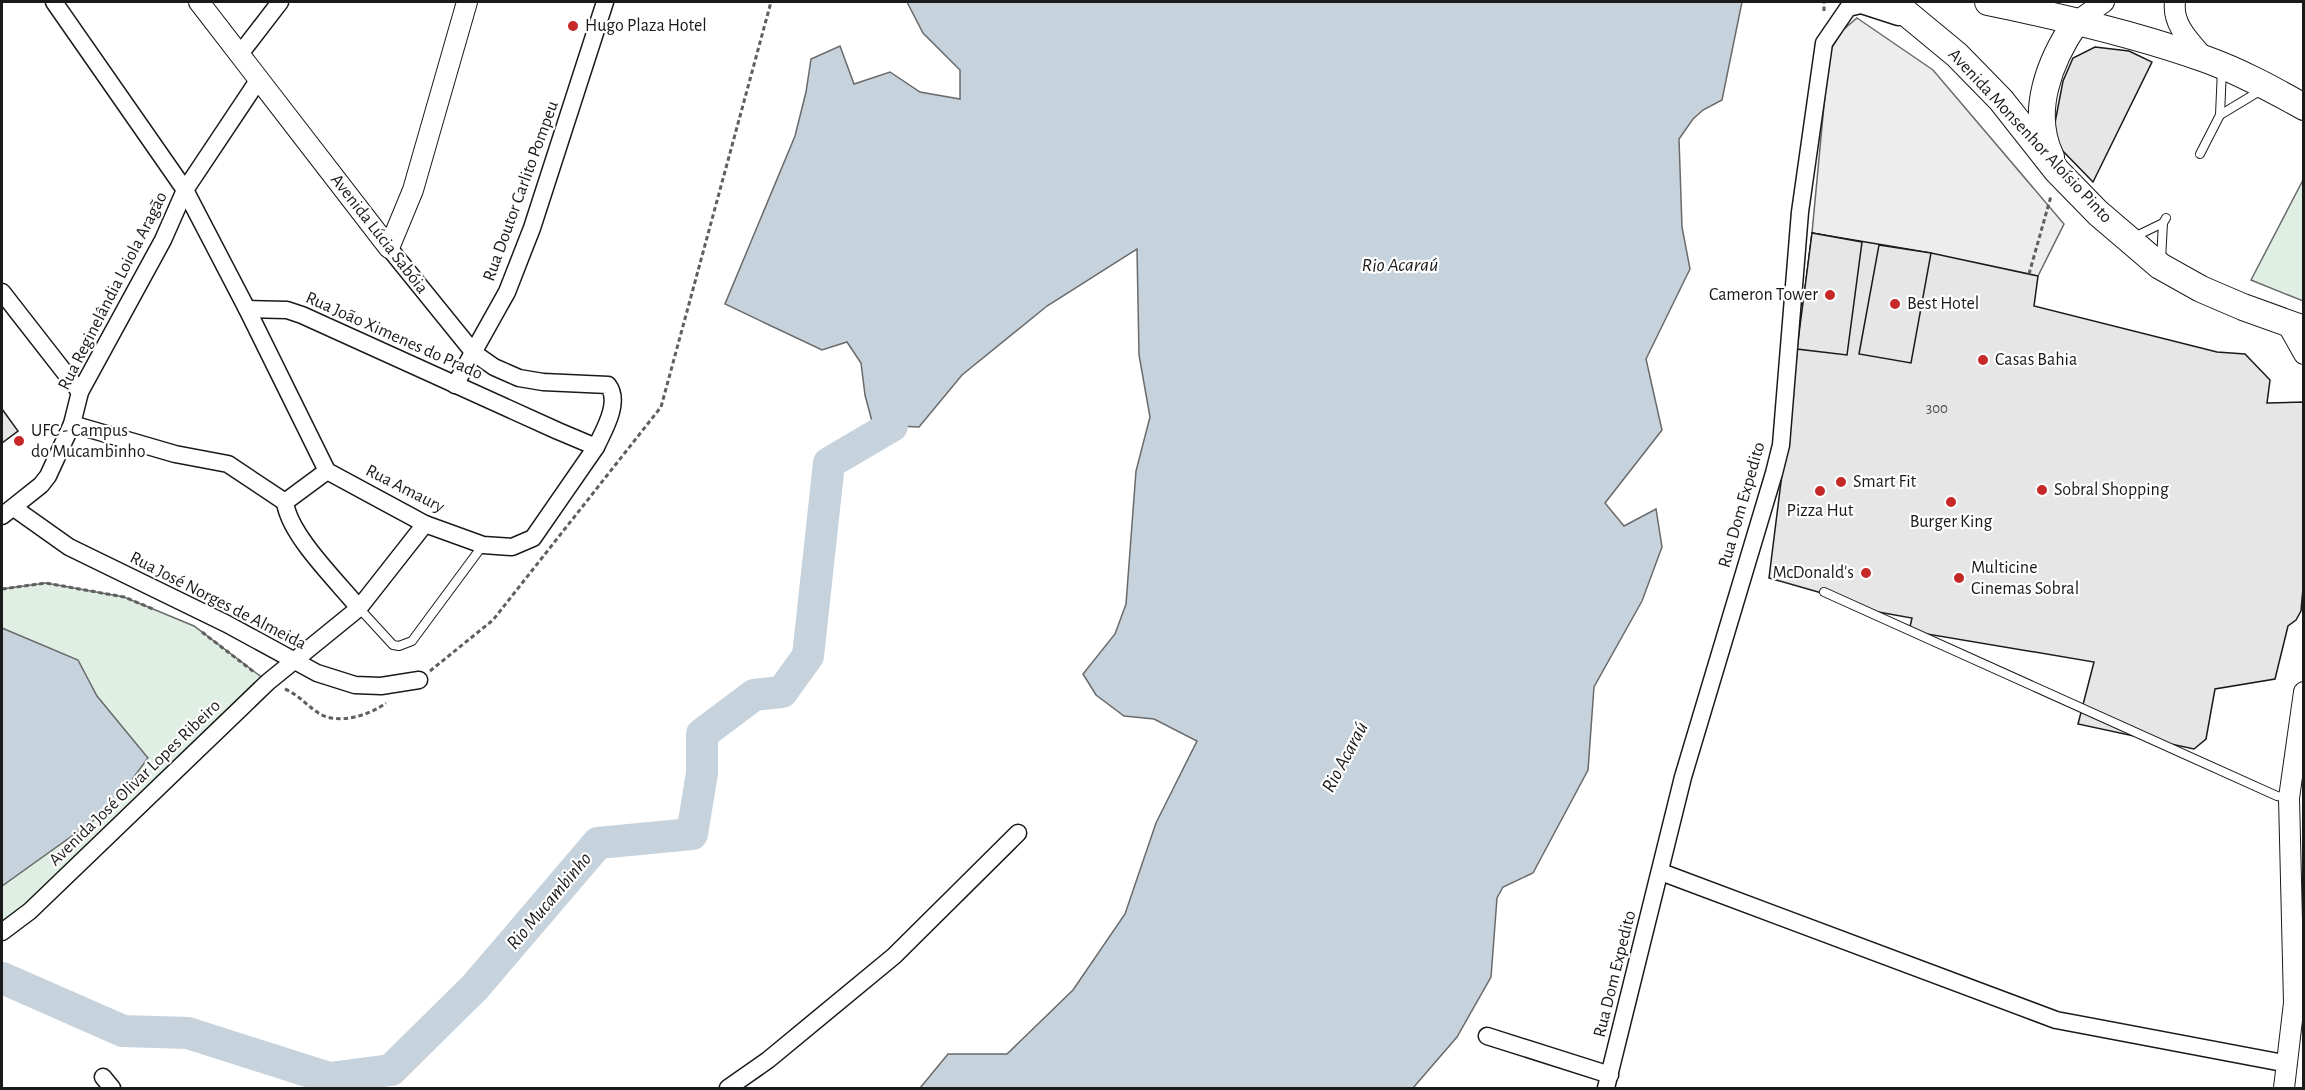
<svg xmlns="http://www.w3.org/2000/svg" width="2305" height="1090" font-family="'Alegreya Sans',sans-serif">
<rect width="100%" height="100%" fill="#fff"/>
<g fill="#e0efe3" stroke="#6a6a6a" stroke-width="1.5">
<path d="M2303,180V301L2251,280Z"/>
<path d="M46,583L124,597L194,626L268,682L2,932V589Z"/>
</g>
<path fill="#ededed" stroke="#6a6a6a" stroke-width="1.5" d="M1857,18L1933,70L2064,224L2038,276L1812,233L1829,52L1843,30Z"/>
<g fill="#c6d2dc" stroke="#6a6a6a" stroke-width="1.5">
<path d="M907,2H1742L1722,100L1703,110L1693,119L1679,139L1682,227L1690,269L1646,359L1662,430L1605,503L1624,526L1656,509L1662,547L1642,601L1594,687L1588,770L1533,873L1503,887L1497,898L1491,977L1457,1037L1413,1088H920L948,1054H1007L1073,990L1125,914L1156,823L1197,741L1154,719L1124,716L1096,695L1083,674L1115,634L1126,604L1136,471L1150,417L1139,355L1137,249L1047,306L962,375L919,427L873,425L865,395L861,363L847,342L822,350L725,304L795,136L806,92L811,59L840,46L854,84L890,72L920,92L960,99V70L923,33Z"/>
<path d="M2,628L78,660L97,696L148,758L111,808L2,886Z"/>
</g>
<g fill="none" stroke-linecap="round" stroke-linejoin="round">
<path stroke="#c6d2dc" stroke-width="32" d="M2,978L123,1031L188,1033L329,1078L391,1070L475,987L598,843L692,834L702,773V734L754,695L782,692L808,656L829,463L892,426"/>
</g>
<g fill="#e6e6e6" stroke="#1a1a1a" stroke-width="1.5">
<path d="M2095,47L2129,51L2152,62L2093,182L2059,147L2053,133L2063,81L2073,58Z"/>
<path d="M1812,233L1931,253L2038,276L2034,306L2217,352L2245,354L2270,380L2267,403L2304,402V577L2301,611L2296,620L2288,626L2275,679L2215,689L2206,739L2194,749L2078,724L2094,662L1909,631L1912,618L1856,608L1853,602L1769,578Z"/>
<path d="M1812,233L1862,242L1847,355L1797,349Z"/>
<path d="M1879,245L1931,253L1911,363L1859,354Z"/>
<path d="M2,409L18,431L2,443Z"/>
</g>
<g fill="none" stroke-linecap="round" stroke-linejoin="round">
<defs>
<g id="service">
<path d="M2220,115L2263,89"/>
<path d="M2200,154L2220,115L2222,69"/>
<path d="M2132,238L2163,223L2166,218"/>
<path d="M2161,260L2163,223"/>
<path d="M1824,592L2277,796L2289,798"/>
<path d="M359,608L393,645L399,646L412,641L483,545"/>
</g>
<g id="minor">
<path d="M54,2L185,190L247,309L327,471L425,524L483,545L512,547L533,538L596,447"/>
<path d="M240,54L280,2"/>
<path d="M2,292L80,392"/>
<path d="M247,309L287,310L302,315L558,431L596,447C604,430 621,402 608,385L543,382L519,378L494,367L474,353L389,248"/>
<path d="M455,385L507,292L532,228L605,2"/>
<path d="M72,424L175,454L228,464L285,502C289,535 337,581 359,608"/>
<path d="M285,502L327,471"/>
<path d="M14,508L69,547L227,624L317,673L355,685L381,686L419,680"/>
<path d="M2,516L41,485L48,476L72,424L80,392L163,240L185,190L259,79"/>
<path d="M1661,872L2056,1020L2288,1064"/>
<path d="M2,932L30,911L268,682L359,608L425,524"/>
<path d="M1487,1036L1610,1075"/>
<path d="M103,1077L112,1088"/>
<path d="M728,1088L768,1060L894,956L1018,833"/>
<path d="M1606,1088L1683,777L1774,473L1781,445L1800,212L1824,43L1848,8L1861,5L1898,17"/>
</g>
<g id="tertiary">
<path d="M199,2L389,248L413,190L467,2"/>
<path d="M2175,2C2172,26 2192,43 2206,60"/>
<path d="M2076,22L2104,2"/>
<path d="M2286,322L2304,354"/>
<path d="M2284,1088L2294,1003L2289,798L2304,692"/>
</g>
<g id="primary">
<path d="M1888,2L1905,12L1957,55L2001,100L2057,171L2098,213L2160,266L2201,289L2243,307L2304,329"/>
<path d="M1988,2C2061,17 2135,34 2205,59C2239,71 2272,89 2304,107"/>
<path d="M2051,157C2029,112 2050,60 2076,22"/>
</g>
</defs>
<use href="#service" stroke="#1a1a1a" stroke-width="10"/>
<use href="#minor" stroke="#1a1a1a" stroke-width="19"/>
<use href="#tertiary" stroke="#1a1a1a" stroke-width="22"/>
<use href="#primary" stroke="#1a1a1a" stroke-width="28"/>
<g stroke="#5f5f5f" stroke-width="3" stroke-dasharray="4.5 3" stroke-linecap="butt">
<path d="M1824,11V2"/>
<path d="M2029,274L2051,196"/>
<path d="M2,589L46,583L124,597L153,609"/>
<path d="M202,632L254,672"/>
<path d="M430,671L493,620L661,407L771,2"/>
<path d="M285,689C299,695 307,706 320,714C339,725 370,715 386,703"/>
</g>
<use href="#service" stroke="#fff" stroke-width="8"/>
<use href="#minor" stroke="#fff" stroke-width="16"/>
<use href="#tertiary" stroke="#fff" stroke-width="20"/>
<use href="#primary" stroke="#fff" stroke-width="26"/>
</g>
<g fill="#c62828" stroke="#fff" stroke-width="2">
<circle cx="573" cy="26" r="6"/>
<circle cx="1830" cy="295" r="6"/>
<circle cx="1895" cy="304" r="6"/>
<circle cx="1983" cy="360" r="6"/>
<circle cx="19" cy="441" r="6"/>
<circle cx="1841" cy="482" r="6"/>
<circle cx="2042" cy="490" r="6"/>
<circle cx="1820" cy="491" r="6"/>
<circle cx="1951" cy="502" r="6"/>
<circle cx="1866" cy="573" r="6"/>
<circle cx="1959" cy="578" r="6"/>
</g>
<g text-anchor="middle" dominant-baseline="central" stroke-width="4.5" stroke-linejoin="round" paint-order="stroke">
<g font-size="15" fill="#4d4d4d">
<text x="1937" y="408">300</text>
</g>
<g font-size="18" fill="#1a1a1a" stroke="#fff" text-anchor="start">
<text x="585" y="26">Hugo Plaza Hotel</text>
<text x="1818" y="295" text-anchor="end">Cameron Tower</text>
<text x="1907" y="304">Best Hotel</text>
<text x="1995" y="360">Casas Bahia</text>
<text x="31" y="431">UFC - Campus<tspan x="31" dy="21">do Mucambinho</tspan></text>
<text x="1853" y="482">Smart Fit</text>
<text x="2054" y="490">Sobral Shopping</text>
<text x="1820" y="511" text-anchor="middle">Pizza Hut</text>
<text x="1951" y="522" text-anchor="middle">Burger King</text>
<text x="1971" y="568">Multicine<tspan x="1971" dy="21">Cinemas Sobral</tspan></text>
<text x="1854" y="573" text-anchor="end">McDonald's</text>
</g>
<g font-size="18" fill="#1a1a1a" stroke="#fff">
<text transform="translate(2030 136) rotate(47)">Avenida Monsenhor Aloísio Pinto</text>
<text transform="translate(521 191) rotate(-70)">Rua Doutor Carlito Pompeu</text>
<text transform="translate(379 234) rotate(52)">Avenida Lúcia Sabóia</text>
<text transform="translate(113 291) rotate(-63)">Rua Reginelândia Loiola Aragão</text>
<text transform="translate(394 336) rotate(24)">Rua João Ximenes do Prado</text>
<text transform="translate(405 489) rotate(27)">Rua Amaury</text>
<text transform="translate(1742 505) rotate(-74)">Rua Dom Expedito</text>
<text transform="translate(218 601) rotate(27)">Rua José Norges de Almeida</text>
<text transform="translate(135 783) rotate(-44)">Avenida José Olivar Lopes Ribeiro</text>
<text transform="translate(1615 974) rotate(-76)">Rua Dom Expedito</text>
</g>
<g font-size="20" font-style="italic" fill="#1a1a1a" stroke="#fff">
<text x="1400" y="265">Rio Acaraú</text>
<text transform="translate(1345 757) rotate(-62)">Rio Acaraú</text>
<text transform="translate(549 901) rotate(-50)">Rio Mucambinho</text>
</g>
</g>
<rect width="2305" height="1090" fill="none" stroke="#1a1a1a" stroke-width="6"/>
</svg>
